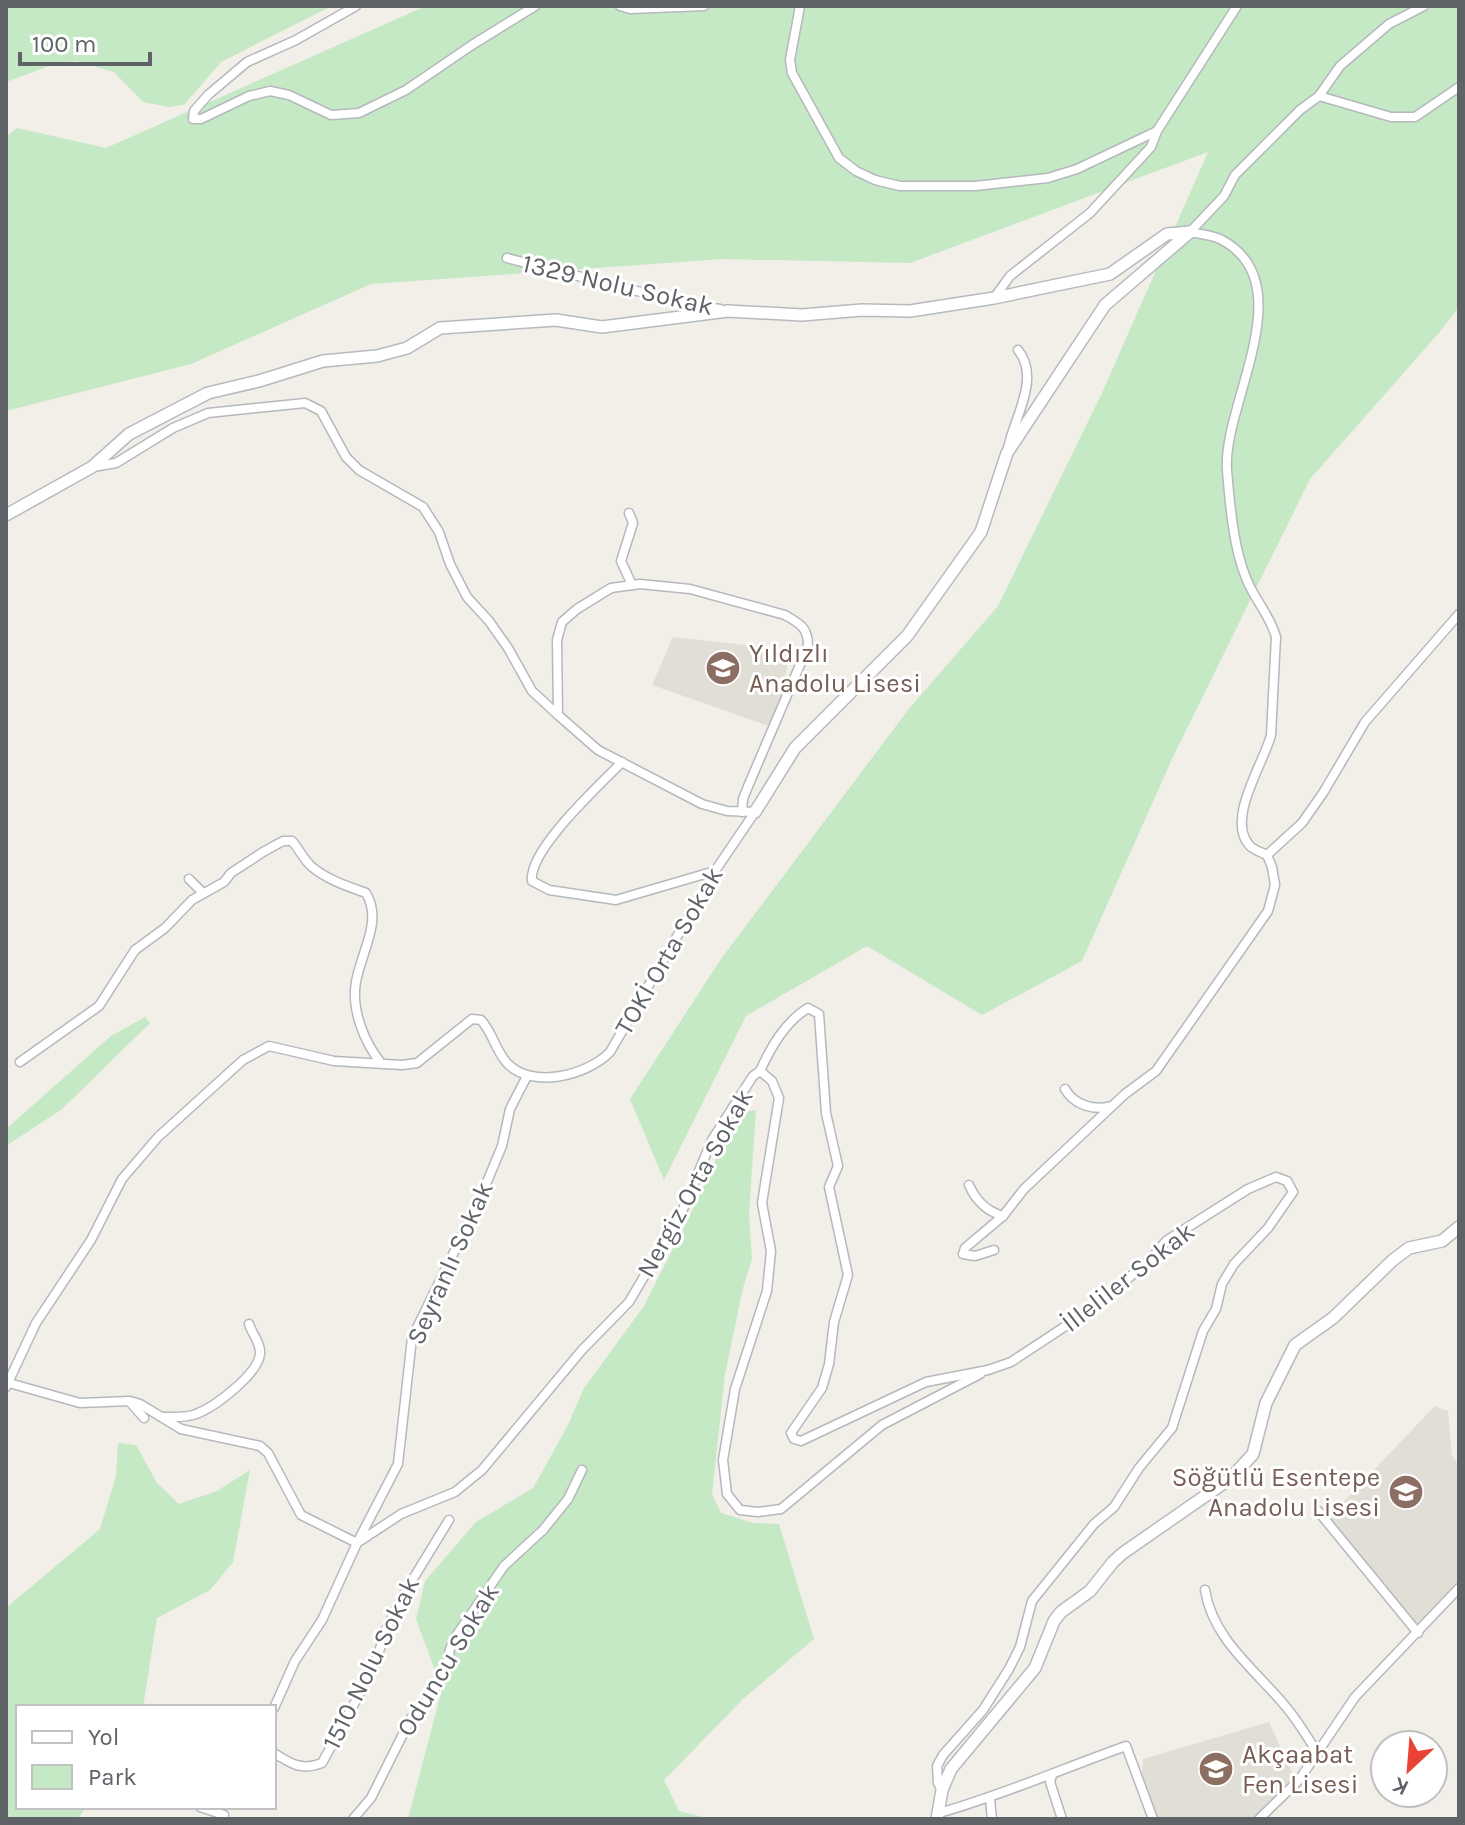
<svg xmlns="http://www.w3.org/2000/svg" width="1465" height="1825" font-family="Karla,sans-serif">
<rect width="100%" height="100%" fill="#f1efe8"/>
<g fill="#e1ded6">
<path d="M673,637L790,650L775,728L652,685Z"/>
<path d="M1435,1406L1448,1411L1452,1455L1459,1466V1584L1415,1626L1327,1519Z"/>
<path d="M1269,1722L1295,1779L1258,1819H1155L1141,1784L1143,1759Z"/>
</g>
<g fill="#c5e8c5">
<path d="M6,6H332L221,62L184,105L168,107L143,102L114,72L76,61L54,64L6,82Z"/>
<path d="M426,6H1459V307L1438,334L1310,479L1172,759L1082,961L982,1015L867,946L746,1016L664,1180L630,1099L721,959L908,710L998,606L1102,393L1208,152L910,263L723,259L371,284L191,364L6,411V137L17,128L106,148Z"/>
<path d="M145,1017L150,1023L62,1109L6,1146V1129L111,1036Z"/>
<path d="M756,1110L749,1213L752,1259L743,1288L725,1374L712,1494L721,1513L754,1523L779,1524L814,1639L744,1698L664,1780L679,1811L710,1819H408L442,1689L416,1619L425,1581L476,1522L533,1488L567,1427L584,1388L644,1306L697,1201L724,1141L744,1112Z"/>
<path d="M118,1443L136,1445L157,1483L179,1504L217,1491L250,1470L233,1562L210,1590L157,1618L143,1707H18V1807H86L78,1819H6V1608L100,1529L116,1476Z"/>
</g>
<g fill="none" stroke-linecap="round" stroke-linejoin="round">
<defs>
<g id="street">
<path d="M356,6L296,40L247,62L208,95L194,111L193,119H201L249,96L270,91L289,95L331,115L359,113L406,90L472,45L535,6"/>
<path d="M620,6L630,9L704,6"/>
<path d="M800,6L790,60L792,73L839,158L856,171L875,180L900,186H975L1048,178L1077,169L1157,131"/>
<path d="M1319,96L1391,117H1415L1459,87"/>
<path d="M1190,232C1199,234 1211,235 1220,239C1305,282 1222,405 1227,470C1230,505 1233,546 1246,578C1254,599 1270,615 1276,637L1271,735C1264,763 1225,820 1250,846C1254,850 1261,852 1267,855"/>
<path d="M1190,232L1224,196L1235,175L1300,110L1319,96L1340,66L1389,24L1424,6"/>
<path d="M507,258L692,305L720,309"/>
<path d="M994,298L1010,276L1090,213L1151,147L1157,131L1237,6"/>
<path d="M1008,448C1014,418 1041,378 1018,350"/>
<path d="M93,467L116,463L173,428L208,413L305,403L321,411L346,457L359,470L423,507L439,532L450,564L467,597L489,621L508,648L532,691L558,715L598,750L702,804L727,811L755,812"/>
<path d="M629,513L633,523L621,561L632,585"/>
<path d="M558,715L557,640L562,622L577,609L611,588L640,584L690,589L785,615C800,624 808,627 808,646L749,784L743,799L742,812"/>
<path d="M622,762C600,785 528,850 532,881L549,890L616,900L715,871"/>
<path d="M1267,855L1302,823L1323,793L1365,722L1459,614"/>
<path d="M189,879L203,893"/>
<path d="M20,1062L99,1006L135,950L165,928L192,900L224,882L231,873L263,852L283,841H292C299,849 304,860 312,867C328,880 347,886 366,893C383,921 361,952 356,982C351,1009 364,1042 381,1063"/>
<path d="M760,1071C771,1047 785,1022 808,1008L819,1014L826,1113L838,1166L829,1187L848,1275L834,1322L829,1364L822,1388L791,1433L794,1439L801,1441L926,1382L988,1370L1011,1362L1093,1308L1151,1259L1166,1241L1248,1189L1276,1177L1287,1181L1293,1192L1268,1228L1234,1264L1222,1284L1216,1309L1203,1331L1172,1428L1139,1468L1114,1507L1094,1524L1032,1601L1020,1647L1009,1669L983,1710L943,1755L937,1766L938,1783L942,1790"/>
<path d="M1065,1089C1074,1105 1094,1111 1111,1106"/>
<path d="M969,1185C976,1201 986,1211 1003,1216"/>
<path d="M994,1250L975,1256L963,1254L965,1248L1003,1216L1024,1189L1125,1094L1156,1071L1268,911L1275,885L1272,867L1267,855"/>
<path d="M9,1383L80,1403L130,1401L140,1404L181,1429L260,1446L268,1453L301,1515L357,1543"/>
<path d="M6,1387L36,1323L91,1240L122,1179L158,1137L243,1060L269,1046L334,1061L402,1065L417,1063L472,1019L481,1020C493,1033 495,1050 507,1063C532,1090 588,1075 610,1052L715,871L755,812"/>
<path d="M130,1402L144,1418"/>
<path d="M164,1417C175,1417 186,1418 196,1414C215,1407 258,1374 260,1354C261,1343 252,1334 249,1324"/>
<path d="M1318,1511L1418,1633"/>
<path d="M357,1543L401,1514L455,1492L482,1470L582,1350L629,1302L681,1214L712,1140L753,1076L760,1071L772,1081L779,1098L762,1203L771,1251L767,1291L735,1389L723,1460L727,1494L740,1510L758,1512L781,1509L882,1425L980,1374"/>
<path d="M1205,1590C1213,1640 1256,1670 1286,1707C1298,1721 1308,1738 1318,1754"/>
<path d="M274,1708L295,1661L322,1620L357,1543L398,1464L412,1338L479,1201L502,1146L510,1109L527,1076"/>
<path d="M274,1753C291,1764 302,1771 322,1763L374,1667L387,1627L405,1592L449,1520"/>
<path d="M1052,1775L1050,1782L1062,1819"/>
<path d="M990,1799L992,1819"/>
<path d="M200,1807L224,1815"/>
<path d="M939,1813C1003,1795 1064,1768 1126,1746L1153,1819"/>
<path d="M353,1819L371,1798L411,1718L433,1692L447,1666L450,1649L456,1636L504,1566L543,1530L568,1499L582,1470"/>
<path d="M1259,1819L1299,1780L1355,1697L1459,1588"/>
</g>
<g id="secondary">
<path d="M6,515L92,467L129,434L208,393L259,381L323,361L377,356L407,348L440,328L556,320L602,327L728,311L802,315L862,310L910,311L994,298L1110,274L1167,234L1190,232"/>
<path d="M755,812L795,748L907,636L981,532L1007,453L1105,305L1190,232"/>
<path d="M937,1819L942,1790L951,1769L1035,1668L1054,1621L1061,1612L1090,1591L1113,1562L1123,1553L1231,1478L1253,1454L1266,1403L1295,1345L1333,1318L1393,1260L1409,1248L1442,1241L1459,1227"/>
</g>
</defs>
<use href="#street" stroke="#b5b8bc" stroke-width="11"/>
<use href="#secondary" stroke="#b6babf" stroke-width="14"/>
<use href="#street" stroke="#fff" stroke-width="8"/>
<use href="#secondary" stroke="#fff" stroke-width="11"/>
</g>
<defs>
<symbol id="school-disc" viewBox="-11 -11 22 22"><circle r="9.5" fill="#8d6e63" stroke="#fff"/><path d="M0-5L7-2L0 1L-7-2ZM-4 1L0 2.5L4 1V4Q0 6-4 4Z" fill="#fff"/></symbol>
</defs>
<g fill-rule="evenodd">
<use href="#school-disc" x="703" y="648" width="40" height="40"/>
<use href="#school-disc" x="1386" y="1472" width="40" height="40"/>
<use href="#school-disc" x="1196" y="1749" width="40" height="40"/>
</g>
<g text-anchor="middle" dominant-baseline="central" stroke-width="6" stroke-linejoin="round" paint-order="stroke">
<g font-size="26" fill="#5f6368" stroke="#fff">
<text transform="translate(618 285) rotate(13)">1329 Nolu Sokak</text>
<text transform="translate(669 951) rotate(-60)">TOKİ Orta Sokak</text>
<text transform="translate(695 1183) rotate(-61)">Nergiz Orta Sokak</text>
<text transform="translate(450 1263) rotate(-66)">Seyranlı Sokak</text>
<text transform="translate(1128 1277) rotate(-38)">İlleliler Sokak</text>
<text transform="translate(448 1660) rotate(-59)">Oduncu Sokak</text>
<text transform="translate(371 1663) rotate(-64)">1510 Nolu Sokak</text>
</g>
<g font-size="26" fill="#785e54" stroke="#fff" text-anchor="start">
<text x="749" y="653">Yıldızlı<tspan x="749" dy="30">Anadolu Lisesi</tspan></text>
<text x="1380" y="1477" text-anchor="end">Söğütlü Esentepe<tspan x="1380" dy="30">Anadolu Lisesi</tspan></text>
<text x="1242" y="1754">Akçaabat<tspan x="1242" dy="30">Fen Lisesi</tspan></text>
</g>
</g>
<rect width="1465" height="1825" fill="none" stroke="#5f6368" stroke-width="16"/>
<rect x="16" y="1705" width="260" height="104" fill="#ffffff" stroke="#bfc1c3" stroke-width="2"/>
<rect x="32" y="1731" width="40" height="12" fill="#ffffff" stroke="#bfc1c3" stroke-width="2"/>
<text x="88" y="1745" font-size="24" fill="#5f6368">Yol</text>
<rect x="32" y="1765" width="40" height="24" fill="#c5e8c5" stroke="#bfc1c3" stroke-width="2"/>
<text x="88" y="1785" font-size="24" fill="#5f6368">Park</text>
<g transform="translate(1409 1769) rotate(206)"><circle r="38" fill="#ffffff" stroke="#bfc1c3" stroke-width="2"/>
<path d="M0-6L14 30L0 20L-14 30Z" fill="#ea4335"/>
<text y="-12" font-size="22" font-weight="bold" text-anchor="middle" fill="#5f6368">K</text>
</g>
<path d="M20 52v12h130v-12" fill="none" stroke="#5f6368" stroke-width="4"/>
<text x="32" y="52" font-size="24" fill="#5f6368" stroke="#ffffff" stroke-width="6" paint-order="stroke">100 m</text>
</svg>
